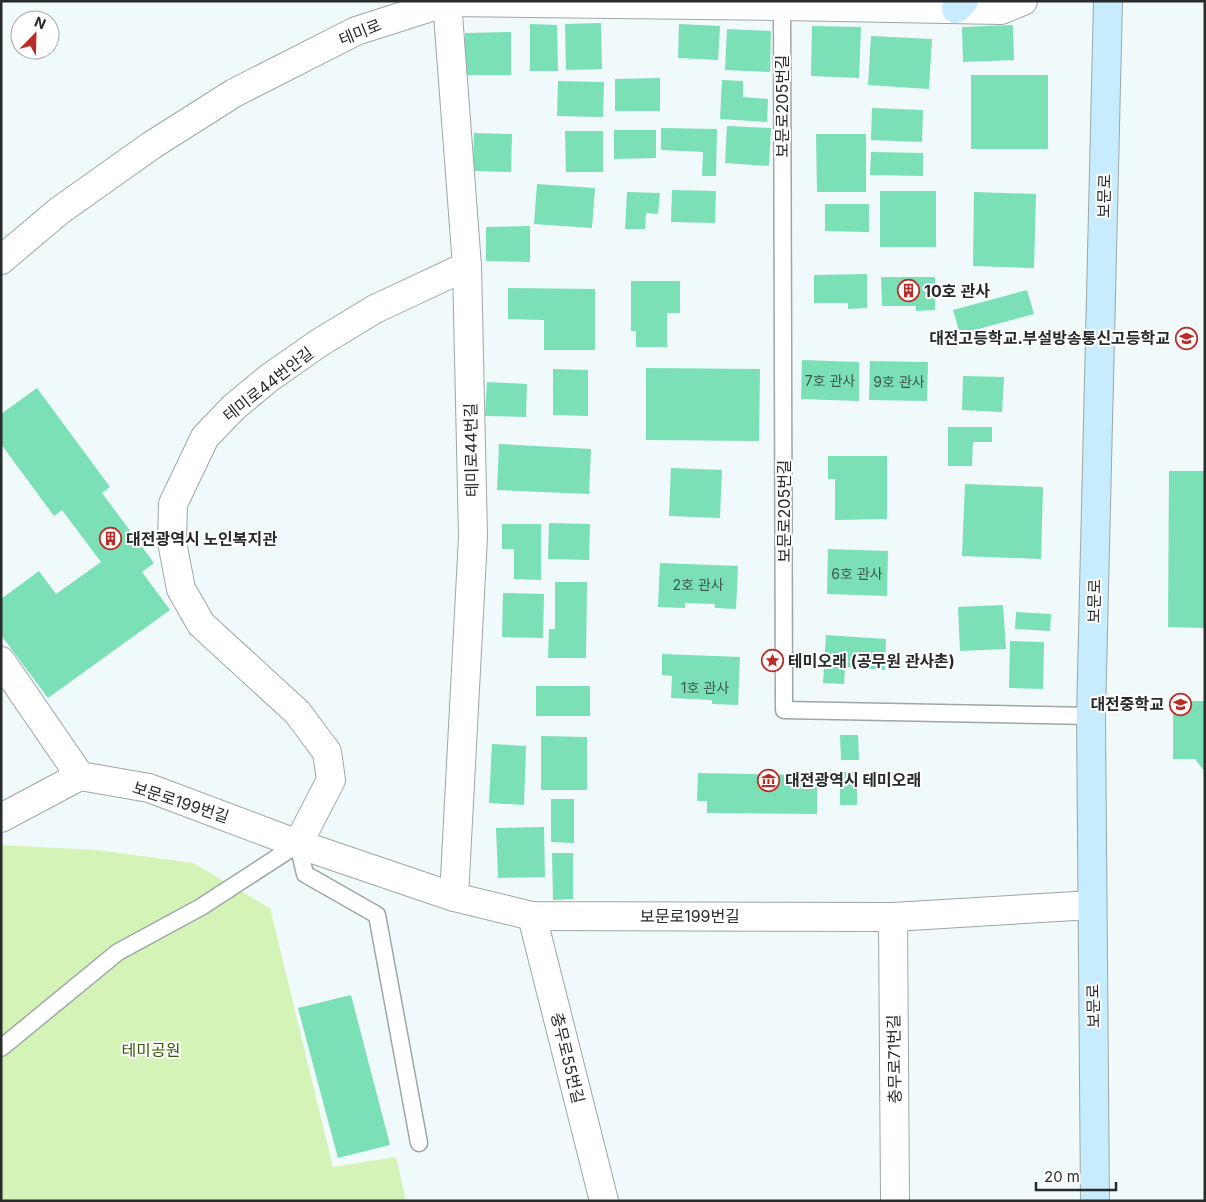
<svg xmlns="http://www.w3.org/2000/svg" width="1206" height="1202" font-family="Inter,'Noto Sans KR',sans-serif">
<rect width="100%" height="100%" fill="#f1fafa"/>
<path fill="#d4f4b7" d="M1,845L97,850L193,863L270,908L333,1167L396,1157L406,1201H1Z"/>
<g fill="#7be0b6">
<path d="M601,23L602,69L566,70L565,24Z"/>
<path d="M530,24L557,25L558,71H530Z"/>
<path d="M679,24L720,26L718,60L678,58Z"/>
<path d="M1013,25L1014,60L963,62L962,27Z"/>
<path d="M812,26L861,27L859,78L811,76Z"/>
<path d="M727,29L771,31L770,72L725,70Z"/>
<path d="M511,32V75H465V33Z"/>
<path d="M871,36L932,39L929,89L868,85Z"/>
<rect x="971" y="75" width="77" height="74"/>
<path d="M660,78V111H615V79Z"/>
<path d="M722,80L743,81V97L768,99L767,122L720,119Z"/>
<path d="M558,81L604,82L603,117L557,116Z"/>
<path d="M872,108L923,110L922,142L871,140Z"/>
<path d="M727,126L771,128L769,166L725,163Z"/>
<path d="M661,128L717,129L716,176H702L703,152L661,150Z"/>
<path d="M614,130H656V158L614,159Z"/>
<path d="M565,131H603V172H566Z"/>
<path d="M474,133L512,134L511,172L473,171Z"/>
<path d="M816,134H866V192H817Z"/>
<path d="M871,152L923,153V176L870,175Z"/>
<path d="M537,184L595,188L592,228L534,224Z"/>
<path d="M672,190L716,191L715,223L671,222Z"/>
<rect x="880" y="191" width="56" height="56"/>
<path d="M627,192L660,193L658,214L646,213L645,229H625Z"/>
<path d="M974,192L1036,194L1034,268L973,266Z"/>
<path d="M825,204H869V232L825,231Z"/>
<path d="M530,226V262L486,261V227Z"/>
<path d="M867,274V308L848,309V303H814V275Z"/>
<path d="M881,277H935V310L916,311V306H882Z"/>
<path d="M631,281H680V313H667V347H636V331H631Z"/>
<path d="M508,288L595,289V350H544V320L508,319Z"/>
<path d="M1027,290L1034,314L960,334L953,310Z"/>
<path d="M802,360L859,362V401L801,399Z"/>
<path d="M870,361L928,362L927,401L869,400Z"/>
<path d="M646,368L760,369L759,441L646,440Z"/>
<path d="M553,369L588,370V416L553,415Z"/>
<path d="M963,376L1004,377L1002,412L962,410Z"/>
<path d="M487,382L527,384L526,417L485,416Z"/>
<path d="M37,388L110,487L102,493L154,563L142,572L170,610L48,698L1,635V599L39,571L56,594L101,562L62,510L54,516L1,444V414Z"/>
<path d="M948,427H992V442H973L972,466H948Z"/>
<path d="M499,444L591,449L589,494L497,490Z"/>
<path d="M828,456H887V519L835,520V479H828Z"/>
<path d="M671,468L722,470L720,518L669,516Z"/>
<path d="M1169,471H1205V628L1168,627Z"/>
<path d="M965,484L1043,487L1041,559L962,556Z"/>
<path d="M549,523L590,524L589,560L548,559Z"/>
<path d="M502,524H541V580L514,579V549H502Z"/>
<path d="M828,549L888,551L887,596L827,594Z"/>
<path d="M660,563L738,566L736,609L715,608V604L685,603V608L658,607Z"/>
<path d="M555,582H587L586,658H548L549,629H555Z"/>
<path d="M503,593L544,594L543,638L502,637Z"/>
<path d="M1003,605L1006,649L960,651L958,607Z"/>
<path d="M1016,612L1051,614L1050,631L1015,629Z"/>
<path d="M826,635L886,639L885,670L845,667L844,684L823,683Z"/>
<path d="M1010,641L1044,642L1043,689L1009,688Z"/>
<path d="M662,654L740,657L738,705L712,704V700L671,698L672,676L662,675Z"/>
<rect x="536" y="686" width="54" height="30"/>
<path d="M1173,701H1205V772L1195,759H1173Z"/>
<path d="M840,735H858L859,760H841Z"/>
<path d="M541,736L587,737V790H541Z"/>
<path d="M492,744L526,746L524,805L489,803Z"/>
<rect x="840" y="772" width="17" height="33"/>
<path d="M698,773L806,775V778H817V814L707,813V801H697Z"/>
<path d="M551,799H574V843L551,842Z"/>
<path d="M544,827L545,877L498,878L496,828Z"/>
<path d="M552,853H573V899L553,900Z"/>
<path d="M351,995L390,1145L338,1158L298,1008Z"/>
</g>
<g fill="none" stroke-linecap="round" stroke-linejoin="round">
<defs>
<g id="lane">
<path d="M782,6L784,710L1091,716"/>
<path d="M1,1048L118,952L201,907L298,844L305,874L377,915L419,1143"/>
</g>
<g id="street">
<path d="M447,1L467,266L473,537L454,897"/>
<path d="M1,260L59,211L152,145L234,93L356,31L447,2L782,6L1001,10L1023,1"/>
<path d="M1,661L80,776L149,788L298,844L454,897L532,916L893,917L1092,905"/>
<path d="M1,818L80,776"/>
<path d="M298,844L331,780L327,752L297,712L201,624L181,589L172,542L173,504L205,437L234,407L269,378L319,343L375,309L467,266"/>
<path d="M532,916L604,1201"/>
<path d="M893,917L895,1201"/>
</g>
<g id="secondary">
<path d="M956,9L964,1"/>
<path d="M1095,1201L1091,716L1108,1"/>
</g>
</defs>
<use href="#lane" stroke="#9ea6a7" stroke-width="19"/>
<use href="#street" stroke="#9ea6a7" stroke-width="30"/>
<use href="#secondary" stroke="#9ea6a7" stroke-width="30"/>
<use href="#lane" stroke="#fff" stroke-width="16"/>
<use href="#street" stroke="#fff" stroke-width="28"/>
<use href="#secondary" stroke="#c7ecfd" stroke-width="28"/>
</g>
<defs>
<symbol id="building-ring" viewBox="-11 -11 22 22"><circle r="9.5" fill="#fff" stroke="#bb2c26" stroke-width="1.5"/><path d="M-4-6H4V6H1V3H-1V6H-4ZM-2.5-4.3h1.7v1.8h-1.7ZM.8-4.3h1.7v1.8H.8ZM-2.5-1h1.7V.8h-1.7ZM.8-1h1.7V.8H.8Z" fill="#bb2c26"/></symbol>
<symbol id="school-ring" viewBox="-11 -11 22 22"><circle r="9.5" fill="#fff" stroke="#bb2c26" stroke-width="1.5"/><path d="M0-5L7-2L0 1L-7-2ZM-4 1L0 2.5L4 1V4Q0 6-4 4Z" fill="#bb2c26"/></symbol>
<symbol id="sight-ring" viewBox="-11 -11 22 22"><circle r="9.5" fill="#fff" stroke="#bb2c26" stroke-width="1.5"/><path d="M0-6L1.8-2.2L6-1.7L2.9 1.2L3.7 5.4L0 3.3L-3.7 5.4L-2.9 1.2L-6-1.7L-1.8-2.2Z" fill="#bb2c26"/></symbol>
<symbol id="museum-ring" viewBox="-11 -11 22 22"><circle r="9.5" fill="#fff" stroke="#bb2c26" stroke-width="1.5"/><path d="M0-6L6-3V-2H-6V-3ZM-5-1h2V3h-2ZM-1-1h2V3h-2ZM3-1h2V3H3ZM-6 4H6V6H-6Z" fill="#bb2c26"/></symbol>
</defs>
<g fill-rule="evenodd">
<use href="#building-ring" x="896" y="278" width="25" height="25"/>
<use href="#school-ring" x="1174" y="326" width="25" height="25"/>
<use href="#building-ring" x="98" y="526" width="25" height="25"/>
<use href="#sight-ring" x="760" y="648" width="25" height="25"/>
<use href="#school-ring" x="1168" y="692" width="25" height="25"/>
<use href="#museum-ring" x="756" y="768" width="25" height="25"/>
</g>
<g text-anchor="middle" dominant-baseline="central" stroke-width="4" stroke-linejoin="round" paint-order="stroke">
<g font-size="14" fill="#3d584e">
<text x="830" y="380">7호 관사</text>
<text x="899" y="381">9호 관사</text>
<text x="857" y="573">6호 관사</text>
<text x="698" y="584">2호 관사</text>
<text x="705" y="687">1호 관사</text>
</g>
<g font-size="16" fill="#282b2b" stroke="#fff">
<text transform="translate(360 32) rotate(-22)">테미로</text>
<text transform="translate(782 106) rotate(-90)">보문로205번길</text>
<text transform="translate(1104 196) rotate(-89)">보문로</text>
<text transform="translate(268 384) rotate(-38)">테미로44번안길</text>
<text transform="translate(471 450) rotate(-91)">테미로44번길</text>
<text transform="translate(784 511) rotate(-90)">보문로205번길</text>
<text transform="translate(1094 601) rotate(-89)">보문로</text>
<text transform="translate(181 802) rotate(18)">보문로199번길</text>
<text x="690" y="916">보문로199번길</text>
<text transform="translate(1093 1006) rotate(-91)">보문로</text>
<text transform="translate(568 1058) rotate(76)">충무로55번길</text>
<text transform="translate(894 1059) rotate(-91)">충무로71번길</text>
</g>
<g font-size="16" font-weight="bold" fill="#282b2b" stroke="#fff" text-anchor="start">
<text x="924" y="291">10호 관사</text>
<text x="1170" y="338" text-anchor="end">대전고등학교.부설방송통신고등학교</text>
<text x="126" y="539">대전광역시 노인복지관</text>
<text x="788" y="661">테미오래 (공무원 관사촌)</text>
<text x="1164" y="704" text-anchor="end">대전중학교</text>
<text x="785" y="780">대전광역시 테미오래</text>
</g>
<g font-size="16" fill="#365800" stroke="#fff">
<text x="151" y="1050">테미공원</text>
</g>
</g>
<rect width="1206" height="1202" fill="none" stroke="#282b2b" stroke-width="5"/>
<g transform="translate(35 35) rotate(23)"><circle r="24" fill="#ffffff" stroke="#a9aaaa"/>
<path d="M0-4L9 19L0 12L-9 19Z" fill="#bb2c26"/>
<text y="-8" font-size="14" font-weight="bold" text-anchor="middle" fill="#282b2b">N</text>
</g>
<path d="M1036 1182v8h80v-8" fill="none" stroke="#282b2b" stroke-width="2.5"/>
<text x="1044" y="1182" font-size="15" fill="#282b2b" stroke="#ffffff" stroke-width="4" paint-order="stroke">20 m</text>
</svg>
